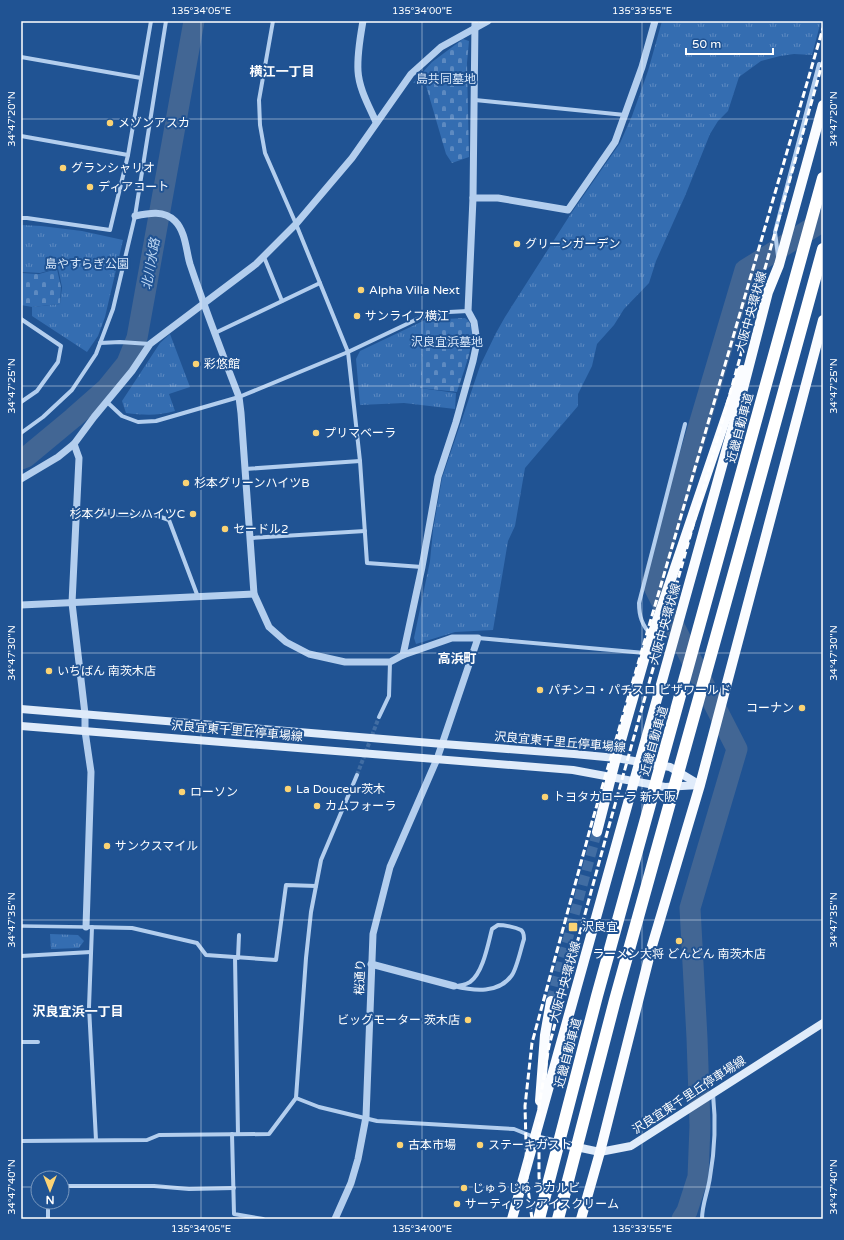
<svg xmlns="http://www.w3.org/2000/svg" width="844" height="1240" font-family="'Varela Round','Noto Sans JP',sans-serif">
<defs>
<pattern id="cemetery-stones" width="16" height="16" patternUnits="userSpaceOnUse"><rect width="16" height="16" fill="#346db1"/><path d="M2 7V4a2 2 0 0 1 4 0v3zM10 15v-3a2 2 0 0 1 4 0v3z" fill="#5d8ac1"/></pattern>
<pattern id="park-tufts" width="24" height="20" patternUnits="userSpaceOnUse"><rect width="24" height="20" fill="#346db1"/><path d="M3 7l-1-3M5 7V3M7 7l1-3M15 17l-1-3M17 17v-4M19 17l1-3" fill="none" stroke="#5d8ac1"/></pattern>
</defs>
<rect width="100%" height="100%" fill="#205393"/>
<g fill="url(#cemetery-stones)">
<path d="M463,39L469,41L467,63L469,157L452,163L446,154L425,82L413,83L432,62Z"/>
<path d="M57,269L61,287L60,304L32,307L21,305V273L39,274Z"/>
<path d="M465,318C468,320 471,323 472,328C475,344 462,376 457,392L420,388L425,320Z"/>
</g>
<g fill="url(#park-tufts)">
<path d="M662,21H821L812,55L794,54L780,56L761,61L739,77L728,111L718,121L710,134L685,196L656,261L649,283L624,309L614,325L597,344L592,366L578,394V406L525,468L515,526L508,541L493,630L455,632L416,644L414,638L430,561L433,530L442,478L480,366L496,333L505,317L570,215L620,143L632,116L648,71Z"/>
<path d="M21,225L41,226L82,231L123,240L105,317L98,336L87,352L32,316V307L60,304L62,287L58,268L40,273L21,272Z"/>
<path d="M425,320L420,388L456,393L455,409L404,403L360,405L356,359L360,351Z"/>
<path d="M170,334L190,387L169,394L175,411C157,416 144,415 126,413L122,401L160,343Z"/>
<path d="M50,934L78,935L84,941L79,948L51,949Z"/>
</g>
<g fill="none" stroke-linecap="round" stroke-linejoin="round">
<g stroke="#426694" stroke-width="21">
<path d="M21,459L26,457L73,418L106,389L127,363L137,338L194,21"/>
<path d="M682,1219L687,1211L698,1177L700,1126L697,1038L690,908L737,749L652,583L745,270L823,221"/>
</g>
<path stroke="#416da3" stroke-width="4" stroke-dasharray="4 2" stroke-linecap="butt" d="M357,775L379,717"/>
<path stroke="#416da3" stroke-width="10" stroke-dasharray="10 5" stroke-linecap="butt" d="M551,1001L597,832"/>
<path stroke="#b3ceee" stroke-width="3.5" d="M21,926L86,927"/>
<g stroke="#b3ceee" stroke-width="4">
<path d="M273,21L259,100L260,125L265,153L296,224L348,352L360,461L367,563L422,567"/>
<path d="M21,57L141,78"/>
<path d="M475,100L625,115"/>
<path d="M21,136L128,155"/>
<path d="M21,218H27L110,230L128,155L151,21"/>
<path d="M778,256L775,232L819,64L823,65"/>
<path d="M264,257L282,301"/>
<path d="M21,319L61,346L58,362L37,391L21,402"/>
<path d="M215,333L320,283"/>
<path d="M100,343L120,342L150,344"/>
<path d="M107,402L122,416L138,422L156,421L239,397L348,352L430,313L468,311"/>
<path d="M21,433L43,417L72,390L96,354L113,309L135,216L166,21"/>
<path d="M245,469L360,461"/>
<path d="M77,514L155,515L169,520L198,597"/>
<path d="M250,538L365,531"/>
<path d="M651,635C642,625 639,616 639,603L685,424"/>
<path d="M478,638L645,653"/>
<path d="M379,717L389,696L390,662"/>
<path d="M498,925C504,925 515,927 521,930C524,932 524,936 524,939C521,948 517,968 512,975C499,994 474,991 454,986C460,986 465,985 470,982C483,973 488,944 492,929Z"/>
<path d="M86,927L132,928L197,943L206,955L276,960L286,885L316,886"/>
<path d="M92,927L89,1007L96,1140"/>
<path d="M21,956L91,952"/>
<path d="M235,957L238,1134"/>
<path d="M238,958L239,935"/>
<path d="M21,1042H38"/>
<path d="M296,1098L319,1107L377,1121L514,1129L534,1137"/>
<path d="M232,1134L234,1214L263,1219"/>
<path d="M21,1141L147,1140L159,1135L269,1134L296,1098L306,958L311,912L321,860L357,775"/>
<path d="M62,1186H154L189,1189L234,1188"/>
<path d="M48,1202V1219"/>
<path d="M702,1219C702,1204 708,1192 710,1177C715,1149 716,1122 713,1094"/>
</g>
<g stroke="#b3ceee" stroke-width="7">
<path d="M363,21C360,38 357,54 358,71C359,89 369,106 376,122"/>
<path d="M473,198H498L568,210L615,142L642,67L655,21"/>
<path d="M135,216C149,213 164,210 175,221C186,232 186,251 190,264C205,309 222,353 239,397L241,413L254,594L269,627L286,642L309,654L345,662H390L403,655L452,638H478L437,759L390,867L373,934L366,1117L358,1159L351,1183L335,1219"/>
<path d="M74,444L79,458L72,603L85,714V731L91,772L86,927"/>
<path d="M21,479L58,457L74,444L94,417L132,371L150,344L256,264L296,224L352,158L411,74L441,47L488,21"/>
<path d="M21,605L254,594"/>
<path d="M403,655L422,567L438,477L456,422L473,361L477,342L474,322L468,311L473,198L475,21"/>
<path d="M371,964L454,986"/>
</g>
<g stroke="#dfebfa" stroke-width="8">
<path d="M21,709L443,744L574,754L616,758L670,767L700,785"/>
<path d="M21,726L573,770L665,787L699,785"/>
<path d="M534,1138L600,1152L631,1146L823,1023"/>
</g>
<g stroke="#fafcff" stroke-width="10">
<path d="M597,832L616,758L646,653L742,370"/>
<path d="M540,1101L545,1035L551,1001"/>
<path d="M512,1219L737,412L768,292L779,265L823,105"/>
<path d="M581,1219L600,1152L652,946L700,785L823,320"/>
</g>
<g stroke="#fff" stroke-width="12">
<path d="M539,1219L597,996L823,178"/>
<path d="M558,1219L615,1000L741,547L823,249"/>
</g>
<g stroke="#fff" stroke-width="3" stroke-dasharray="7 3" stroke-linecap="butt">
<path d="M532,1219L527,1181L525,1106L532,1043L592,822L823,28"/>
<path d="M544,1219L539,1177V1106L549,1046L609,826L823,61"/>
</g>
</g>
<path fill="none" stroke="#fff" stroke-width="1" stroke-opacity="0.45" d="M201,21V1219M422,21V1219M642,21V1219M21,119H823M21,386H823M21,653H823M21,920H823M21,1187H38M62,1187H823"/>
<g fill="#fbd374" stroke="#205393" stroke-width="1.5">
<circle cx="110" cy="123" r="4"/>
<circle cx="63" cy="168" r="4"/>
<circle cx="90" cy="187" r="4"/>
<circle cx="517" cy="244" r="4"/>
<circle cx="361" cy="290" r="4"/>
<circle cx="357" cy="316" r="4"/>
<circle cx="196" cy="364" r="4"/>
<circle cx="316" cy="433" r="4"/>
<circle cx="186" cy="483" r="4"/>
<circle cx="193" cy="514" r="4"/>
<circle cx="225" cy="529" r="4"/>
<circle cx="49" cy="671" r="4"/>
<circle cx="540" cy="690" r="4"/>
<circle cx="802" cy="708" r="4"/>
<circle cx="288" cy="789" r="4"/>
<circle cx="182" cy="792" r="4"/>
<circle cx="545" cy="797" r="4"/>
<circle cx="317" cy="806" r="4"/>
<circle cx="107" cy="846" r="4"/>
<rect x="568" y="922" width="10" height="10" rx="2"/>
<circle cx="679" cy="941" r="4"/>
<circle cx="468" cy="1020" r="4"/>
<circle cx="400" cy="1145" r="4"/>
<circle cx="480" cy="1145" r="4"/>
<circle cx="464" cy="1188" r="4"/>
<circle cx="457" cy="1204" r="4"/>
</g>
<g text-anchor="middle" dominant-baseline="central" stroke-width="4" stroke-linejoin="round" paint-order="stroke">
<g font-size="12" fill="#d9e8fa" stroke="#205393">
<text x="446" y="79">島共同墓地</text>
<text x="87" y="264">島やすらぎ公園</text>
<text x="447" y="342">沢良宜浜墓地</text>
</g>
<g font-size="12" fill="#fff" stroke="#205393" text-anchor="start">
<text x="118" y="123">メゾンアスカ</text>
<text x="71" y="168">グランシャリオ</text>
<text x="98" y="187">ディアコート</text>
<text x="525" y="244">グリーンガーデン</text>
<text x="369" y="290">Alpha Villa Next</text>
<text x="365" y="316">サンライフ横江</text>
<text x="204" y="364">彩悠館</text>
<text x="324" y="433">プリマベーラ</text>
<text x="194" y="483">杉本グリーンハイツB</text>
<text x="185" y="514" text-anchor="end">杉本グリーンハイツC</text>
<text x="233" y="529">セードル2</text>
<text x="57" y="671">いちばん 南茨木店</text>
<text x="548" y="690">パチンコ・パチスロ ビザワールド</text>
<text x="794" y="708" text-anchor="end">コーナン</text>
<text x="296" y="789">La Douceur茨木</text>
<text x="190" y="792">ローソン</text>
<text x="553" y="797">トヨタカローラ 新大阪</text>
<text x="325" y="806">カムフォーラ</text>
<text x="115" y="846">サンクスマイル</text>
<text x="582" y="927">沢良宜</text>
<text x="679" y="954" text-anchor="middle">ラーメン大将 どんどん 南茨木店</text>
<text x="460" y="1020" text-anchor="end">ビッグモーター 茨木店</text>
<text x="408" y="1145">古本市場</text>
<text x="488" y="1145">ステーキガスト</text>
<text x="472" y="1188">じゅうじゅうカルビ</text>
<text x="465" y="1204">サーティワンアイスクリーム</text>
</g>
<g font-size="12" fill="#fff" stroke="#205393">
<text transform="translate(751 312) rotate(-74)">大阪中央環状線</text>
<text transform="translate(740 428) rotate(-75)">近畿自動車道</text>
<text transform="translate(665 624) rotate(-74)">大阪中央環状線</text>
<text transform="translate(237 731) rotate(5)">沢良宜東千里丘停車場線</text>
<text transform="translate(654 741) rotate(-74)">近畿自動車道</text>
<text transform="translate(560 742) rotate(5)">沢良宜東千里丘停車場線</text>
<text transform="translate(360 977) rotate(-88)">桜通り</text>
<text transform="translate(565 982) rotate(-74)">大阪中央環状線</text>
<text transform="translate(568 1053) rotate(-75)">近畿自動車道</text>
<text transform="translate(689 1095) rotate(-33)">沢良宜東千里丘停車場線</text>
</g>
<g font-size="13" font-weight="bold" fill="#fff" stroke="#205393">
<text x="282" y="72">横江一丁目</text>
<text x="457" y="659">高浜町</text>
<text x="78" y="1012">沢良宜浜一丁目</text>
</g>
<g font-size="13" font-style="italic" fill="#bfd8f4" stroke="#205393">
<text transform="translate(151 264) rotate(-80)">北川水路</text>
</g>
</g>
<rect width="844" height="1240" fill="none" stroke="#205393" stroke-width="44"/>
<g transform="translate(50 1190) rotate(180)"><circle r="19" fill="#205393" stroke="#7998be"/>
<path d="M0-3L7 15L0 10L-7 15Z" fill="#fbd374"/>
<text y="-6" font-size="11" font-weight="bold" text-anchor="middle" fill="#ffffff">N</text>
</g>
<path d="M686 48v6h87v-6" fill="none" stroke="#ffffff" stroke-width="2"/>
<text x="692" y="48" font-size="12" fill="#ffffff" stroke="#205393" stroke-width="3" paint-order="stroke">50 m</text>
<rect x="22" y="22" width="800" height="1196" fill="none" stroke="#fff" stroke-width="1.5"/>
<g font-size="10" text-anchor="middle" fill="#fff">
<text x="201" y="14">135°34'05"E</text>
<text x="422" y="14">135°34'00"E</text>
<text x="642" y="14">135°33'55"E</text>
<text transform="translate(833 119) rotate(-90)" y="4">34°47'20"N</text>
<text transform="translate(11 119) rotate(-90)" y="4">34°47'20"N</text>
<text transform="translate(833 386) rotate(-90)" y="4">34°47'25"N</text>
<text transform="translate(11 386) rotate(-90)" y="4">34°47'25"N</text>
<text transform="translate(833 653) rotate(-90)" y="4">34°47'30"N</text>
<text transform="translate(11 653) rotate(-90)" y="4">34°47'30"N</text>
<text transform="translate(833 920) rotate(-90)" y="4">34°47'35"N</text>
<text transform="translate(11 920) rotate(-90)" y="4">34°47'35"N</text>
<text transform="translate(833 1187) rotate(-90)" y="4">34°47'40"N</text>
<text transform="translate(11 1187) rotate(-90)" y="4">34°47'40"N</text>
<text x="201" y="1232">135°34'05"E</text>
<text x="422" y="1232">135°34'00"E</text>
<text x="642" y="1232">135°33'55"E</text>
</g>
</svg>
